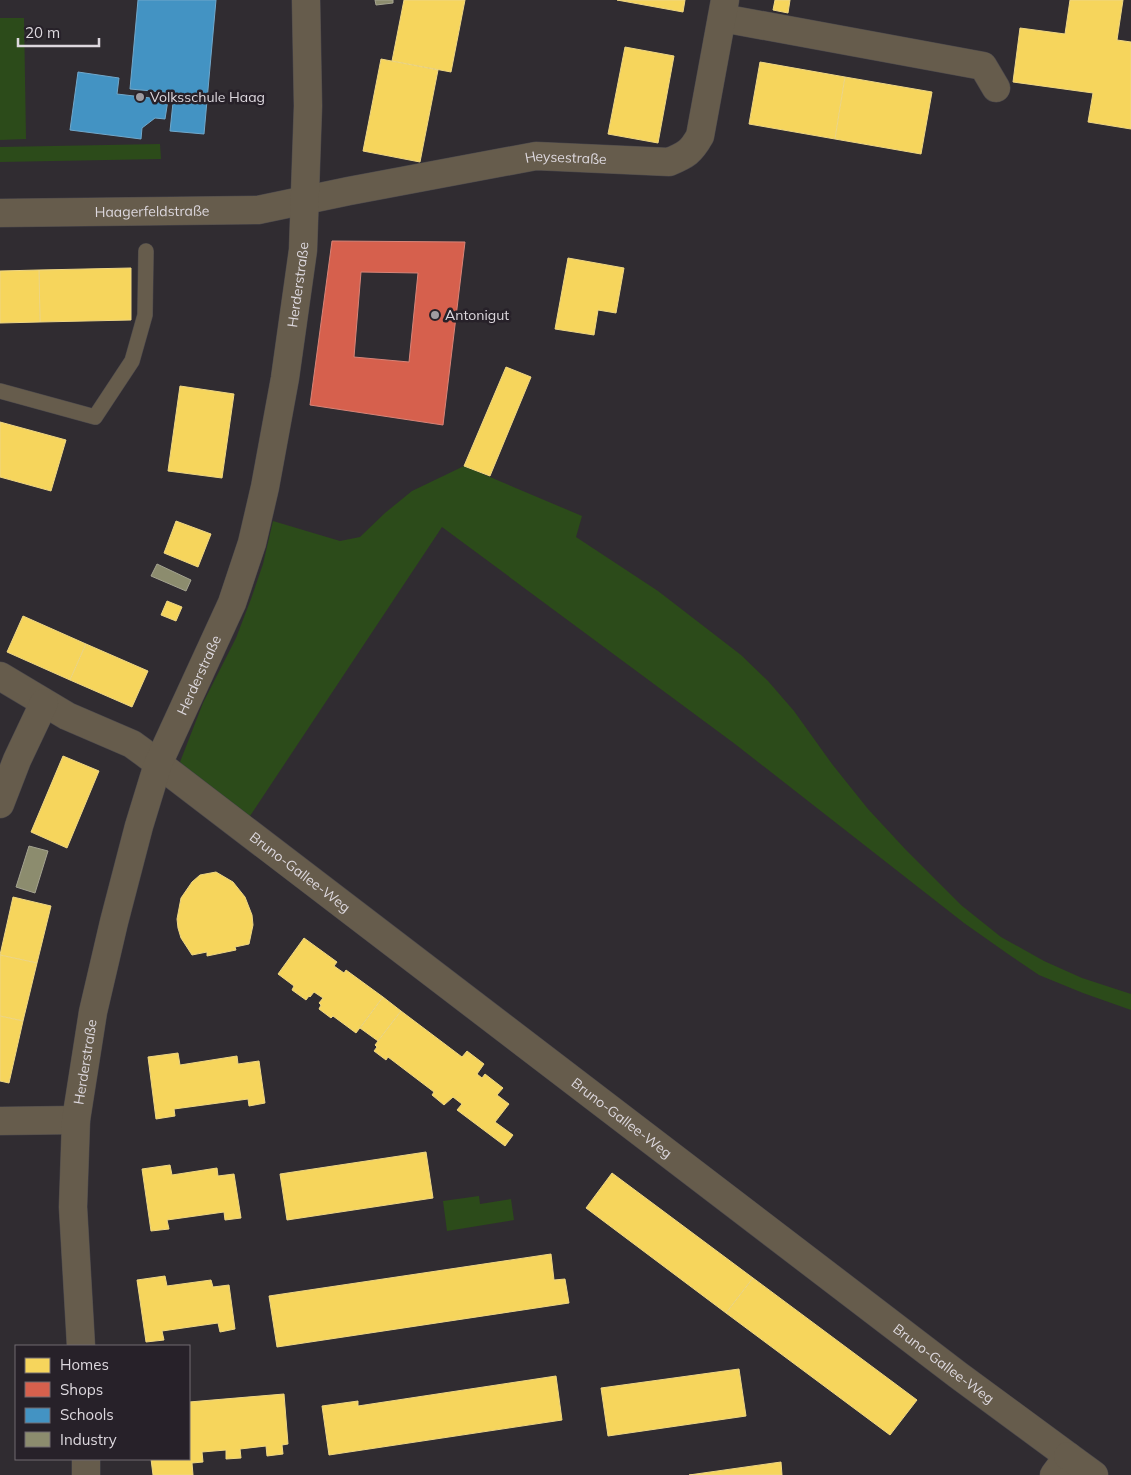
<svg xmlns="http://www.w3.org/2000/svg" width="1131" height="1475" font-family="Mulish,sans-serif">
<rect width="100%" height="100%" fill="#302c31"/>
<g fill="#2c4b1a">
<path d="M0,18H24L26,139L0,140Z"/>
<path d="M160,144L161,159L0,162V147Z"/>
<path d="M464,466L582,516L576,537L658,591L741,655L768,681L794,711L832,764L868,809L906,850L961,905L1001,937L1044,961L1082,978L1131,994V1010L1083,993L1039,975L1008,954L964,923L735,744L442,527L248,819L189,771L180,762L203,703L236,638L251,599L263,564L273,521L340,541L360,537L385,513L412,491Z"/>
<path d="M479,1196L480,1204L511,1199L514,1220L447,1231L443,1201Z"/>
</g>
<g fill="#f6d55c" stroke="#eed683">
<path d="M404,0H465L451,72L392,61Z"/>
<path d="M617,0H685L683,12Z"/>
<path d="M775,0H790L788,13L773,10Z"/>
<path d="M1070,0H1123L1117,40L1131,42V129L1088,122L1093,93L1013,82L1020,28L1065,34Z"/>
<path d="M625,47L674,56L658,143L608,134Z"/>
<path d="M381,59L438,70L420,162L363,151Z"/>
<path d="M760,62L845,77L835,139L749,124Z"/>
<path d="M845,77L932,92L921,154L835,139Z"/>
<path d="M568,258L624,268L616,313L598,310L594,335L555,329Z"/>
<path d="M131,268V320L40,322L39,270Z"/>
<path d="M39,270L40,322L0,323V271Z"/>
<path d="M506,367L531,377L490,476L464,466Z"/>
<path d="M180,386L234,394L222,478L168,471Z"/>
<path d="M0,422L66,440L51,491L0,477Z"/>
<path d="M176,521L211,534L198,567L164,553Z"/>
<path d="M167,601L182,607L176,621L161,615Z"/>
<path d="M23,616L86,644L70,680L7,652Z"/>
<path d="M86,644L148,671L132,707L70,680Z"/>
<path d="M63,756L99,771L67,848L31,832Z"/>
<path d="M216,872L233,882L245,897L252,915L253,925L249,944L235,947L236,950L207,956V952L192,955L181,938L178,928L177,919L181,898L192,882L200,875Z"/>
<path d="M13,897L51,906L37,963L0,955Z"/>
<path d="M304,938L337,962L334,966L344,973L346,970L383,997L356,1033L333,1016L331,1018L319,1009L321,1005L319,1003L323,998L314,992L310,997L309,996L306,1000L292,990L294,986L278,974Z"/>
<path d="M0,955L37,963L23,1021L0,1016Z"/>
<path d="M383,997L401,1011L378,1041L360,1028Z"/>
<path d="M401,1011L462,1057L467,1051L484,1064L477,1074L482,1078L485,1074L503,1088L497,1095L509,1104L495,1122L513,1135L505,1146L457,1110L462,1104L453,1097L444,1105L432,1095L434,1092L388,1057L386,1060L374,1051L377,1047L375,1045Z"/>
<path d="M0,1016L23,1021L9,1083L0,1081Z"/>
<path d="M178,1053L180,1065L237,1056L238,1064L259,1061L265,1103L249,1106L248,1099L174,1109L175,1116L156,1119L148,1057Z"/>
<path d="M426,1152L433,1198L287,1220L280,1174Z"/>
<path d="M170,1165L172,1175L217,1168L218,1176L234,1174L241,1218L225,1220L224,1212L167,1220L169,1229L151,1231L142,1169Z"/>
<path d="M612,1173L753,1278L726,1313L586,1208Z"/>
<path d="M551,1254L554,1280L565,1279L569,1303L277,1347L269,1296Z"/>
<path d="M165,1276L167,1286L211,1280L213,1287L229,1285L235,1329L220,1332L218,1323L162,1331L164,1340L146,1342L137,1280Z"/>
<path d="M753,1278L917,1400L890,1435L726,1313Z"/>
<path d="M739,1369L746,1416L608,1436L601,1388Z"/>
<path d="M556,1376L562,1420L329,1455L322,1406L358,1401V1406Z"/>
<path d="M284,1394L288,1444L282,1445L283,1454L267,1456L266,1446L240,1449L241,1458L226,1459V1450L202,1452L203,1462L192,1463L193,1475H153L151,1459H189V1402Z"/>
<path d="M781,1462L782,1475H689Z"/>
</g>
<path fill="#d6604d" stroke="#d88478" fill-rule="evenodd" d="M332,241L465,242L443,425L310,405ZM361,272L418,273L409,362L354,357Z"/>
<g fill="#4393c3" stroke="#71a8cb">
<path d="M138,0H216L204,134L170,131L174,93L130,89Z"/>
<path d="M78,72L119,78L117,94L168,100L165,119L155,118L142,128L141,139L70,130Z"/>
</g>
<g fill="#8c8c6e" stroke="#a4a390">
<path d="M375,0H393V3L376,5Z"/>
<path d="M157,564L191,580L186,591L151,576Z"/>
<path d="M29,846L48,851L35,893L16,887Z"/>
</g>
<g fill="none" stroke-linecap="round" stroke-linejoin="round">
<defs>
<path id="lane" d="M0,391L95,417L132,361L145,315L146,251"/>
<g id="street">
<path d="M722,18L983,66L996,88"/>
<path id="s1" d="M0,213L258,210L349,191L536,156L669,162C686,155 691,152 700,136L725,0"/>
<path id="s2" d="M0,676L67,716L132,744L143,752L958,1375L1068,1456L1054,1475"/>
<path d="M0,804L17,760L44,703"/>
<path d="M0,1121L76,1120"/>
<path id="s3" d="M81,1346L73,1207L76,1120L93,1012L114,922L139,826L158,764L232,603L252,543L265,487L285,378L303,250L308,106L306,0"/>
<path d="M1068,1456L1094,1475"/>
<path d="M86,1459V1475"/>
</g>
</defs>
<use href="#lane" stroke="#4b484c" stroke-width="16"/>
<use href="#street" stroke="#4b484c" stroke-width="29"/>
<use href="#lane" stroke="#665c4c" stroke-width="15"/>
<use href="#street" stroke="#665c4c" stroke-width="28"/>
</g>
<g fill="#a09ca1" stroke="#272129" stroke-width="2">
<circle cx="140" cy="97" r="5"/>
<circle cx="435" cy="315" r="5"/>
</g>
<g text-anchor="middle" dominant-baseline="central" stroke-width="5" stroke-linejoin="round" paint-order="stroke">
<g font-size="14" fill="#ddd8de" stroke="#272129" text-anchor="start">
<text x="150" y="97">Volksschule Haag</text>
<text x="445" y="315">Antonigut</text>
</g>
<g font-size="14" fill="#ddd8de" stroke="#272129">
<text stroke="none"><textPath href="#s1" startOffset="571">Heysestraße</textPath></text>
<text stroke="none"><textPath href="#s1" startOffset="152">Haagerfeldstraße</textPath></text>
<text stroke="none"><textPath href="#s3" startOffset="1095">Herderstraße</textPath></text>
<text stroke="none"><textPath href="#s3" startOffset="690">Herderstraße</textPath></text>
<text stroke="none"><textPath href="#s2" startOffset="360">Bruno-Gallee-Weg</textPath></text>
<text stroke="none"><textPath href="#s3" startOffset="285">Herderstraße</textPath></text>
<text stroke="none"><textPath href="#s2" startOffset="765">Bruno-Gallee-Weg</textPath></text>
<text stroke="none"><textPath href="#s2" startOffset="1170">Bruno-Gallee-Weg</textPath></text>
</g>
</g>
<rect x="15" y="1345" width="175" height="115" fill="#272129" stroke="#706a71"/>
<rect x="25" y="1358" width="25" height="15" fill="#f6d55c" stroke="#706a71"/>
<text x="60" y="1370" font-size="15" fill="#ddd8de">Homes</text>
<rect x="25" y="1382" width="25" height="15" fill="#d6604d" stroke="#706a71"/>
<text x="60" y="1395" font-size="15" fill="#ddd8de">Shops</text>
<rect x="25" y="1408" width="25" height="15" fill="#4393c3" stroke="#706a71"/>
<text x="60" y="1420" font-size="15" fill="#ddd8de">Schools</text>
<rect x="25" y="1432" width="25" height="15" fill="#8c8c6e" stroke="#706a71"/>
<text x="60" y="1445" font-size="15" fill="#ddd8de">Industry</text>
<path d="M18 38v8h81v-8" fill="none" stroke="#ddd8de" stroke-width="2.5"/>
<text x="25" y="38" font-size="15" fill="#ddd8de" stroke="#272129" stroke-width="4" paint-order="stroke">20 m</text>
</svg>
